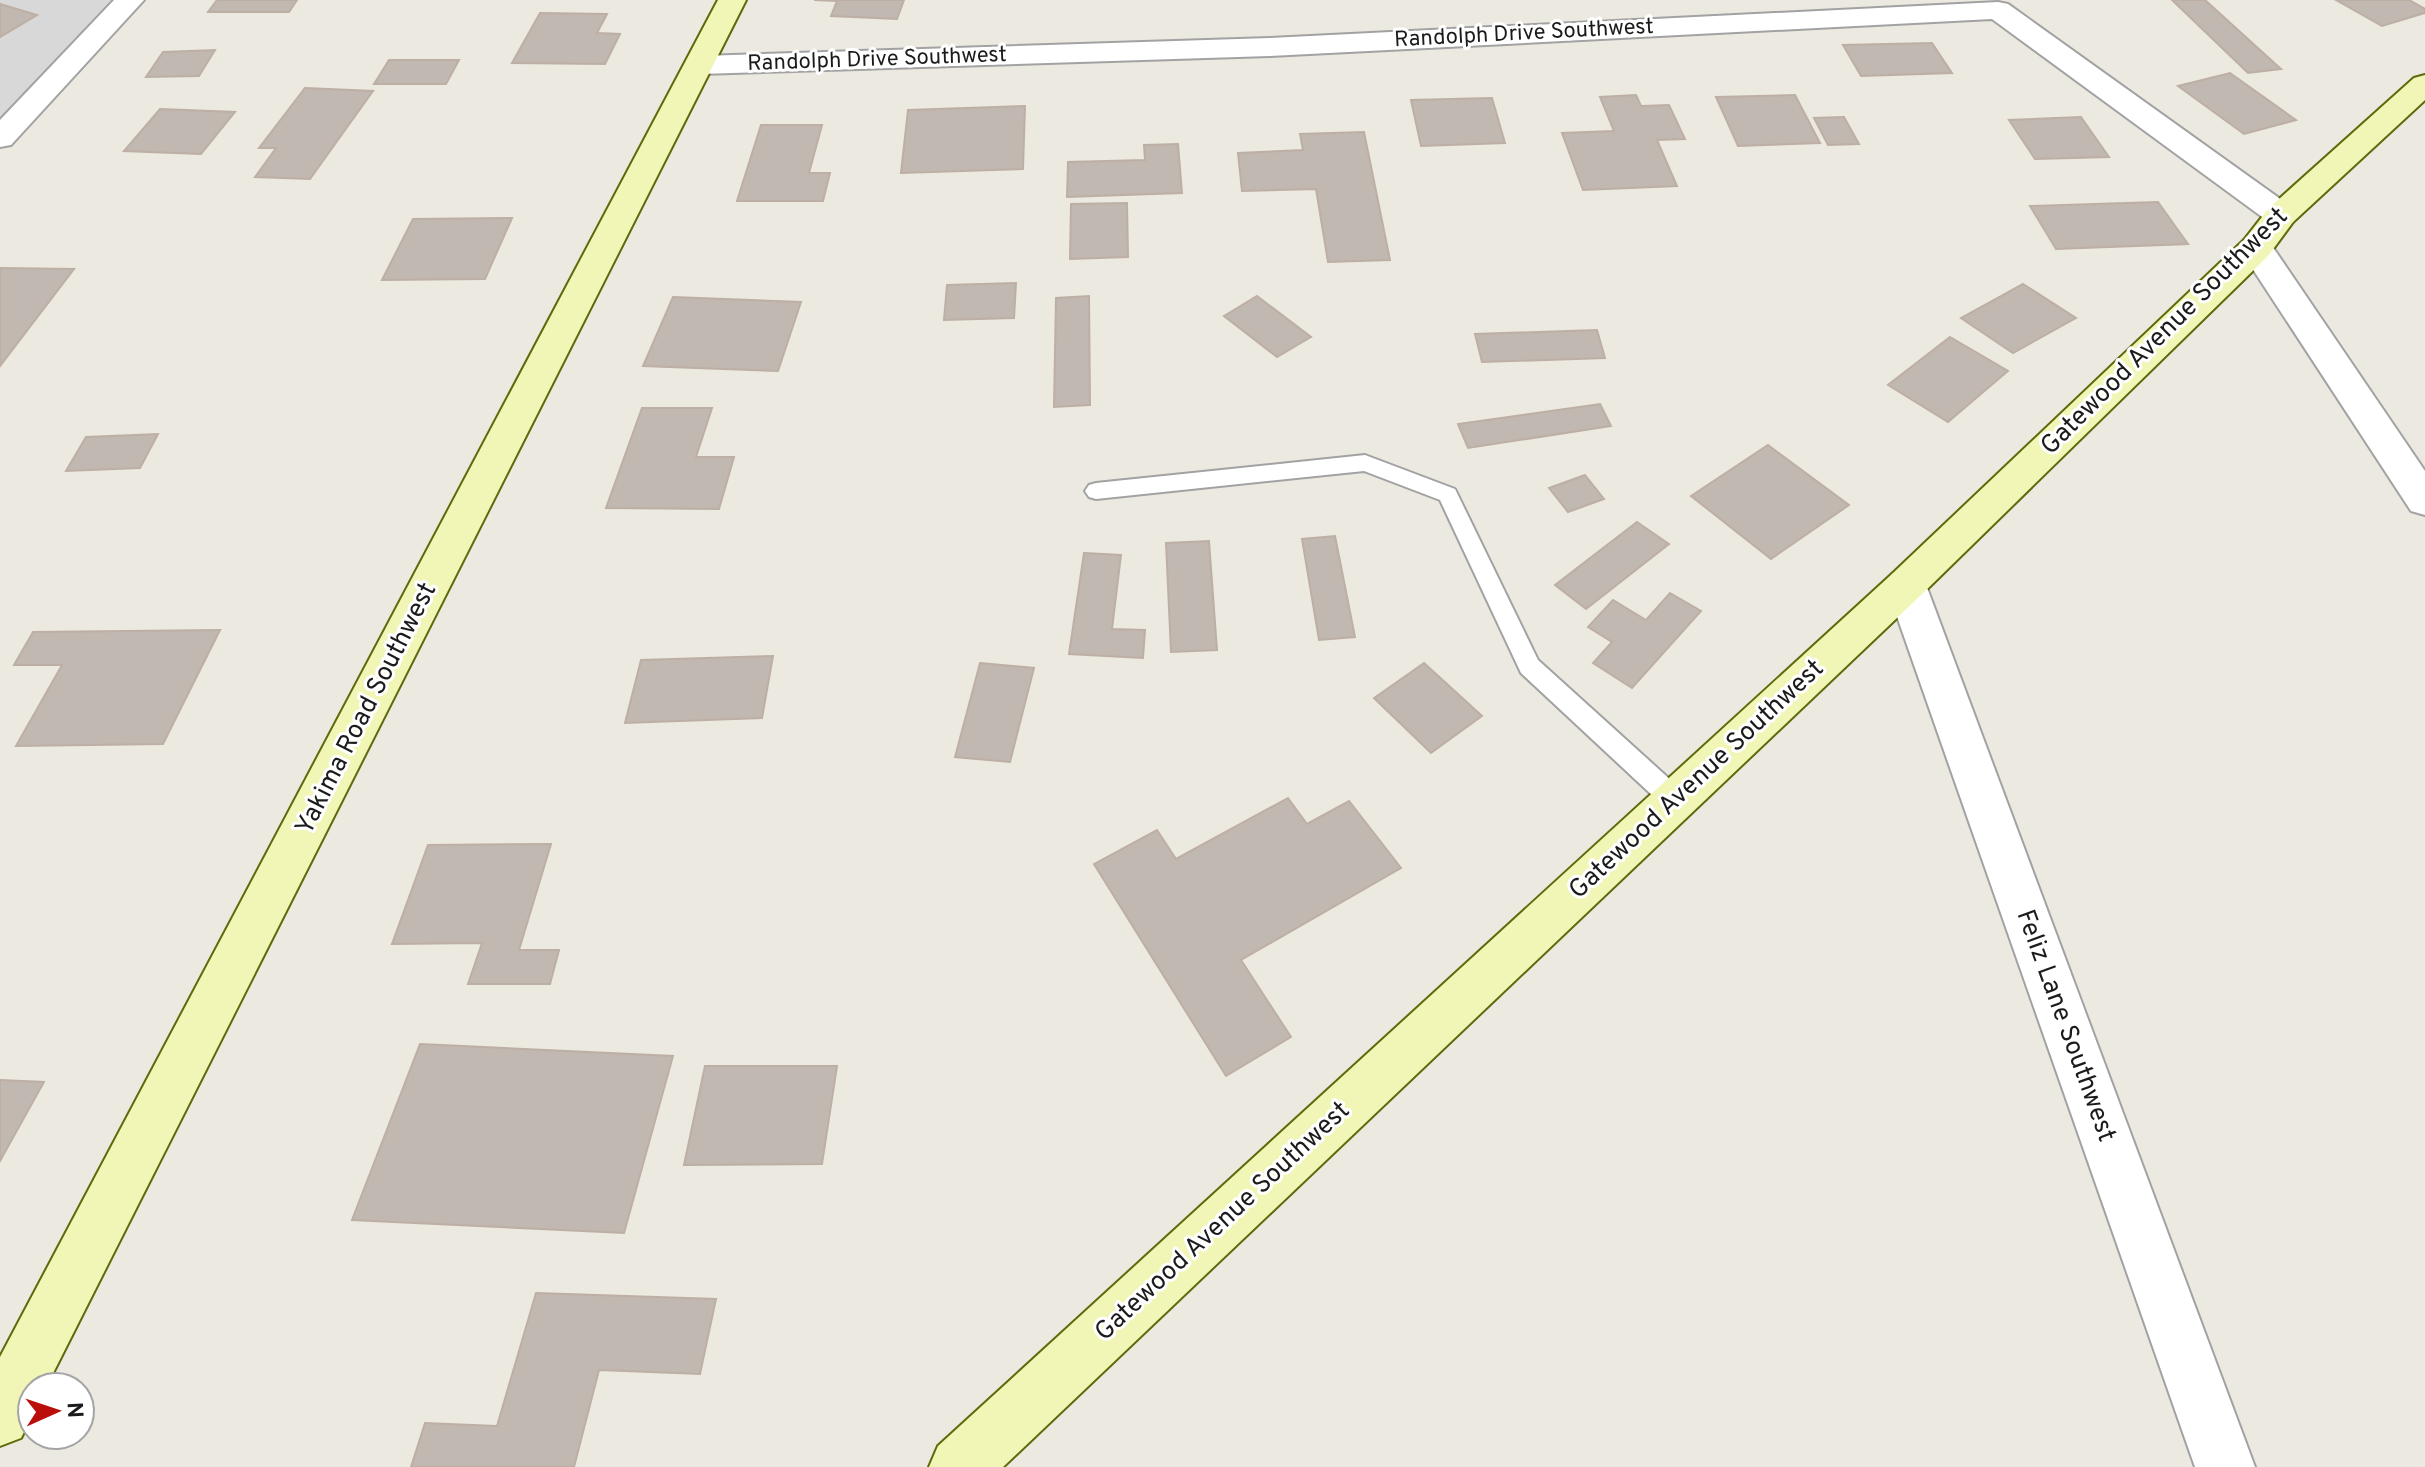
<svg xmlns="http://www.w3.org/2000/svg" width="2425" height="1467" font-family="Overpass,sans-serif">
<rect width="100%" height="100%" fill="#ece9e1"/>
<path fill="#d9d8d8" d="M0,0H111L0,117Z"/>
<g fill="#c0b8b1" stroke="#bdafa4" stroke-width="2">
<path d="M217,0H297L289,12H208Z"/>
<path d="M814,0H904L897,19L831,16L837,1Z"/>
<path d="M2172,0H2205L2281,69L2248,73Z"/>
<path d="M2336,0H2409L2425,9V13L2382,26Z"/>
<path d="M0,4L37,15L0,37Z"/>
<path d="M540,13L607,14L597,33L620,34L605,64L512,63Z"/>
<path d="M1932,43L1952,73L1861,76L1843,45Z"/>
<path d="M215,50L199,76L146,77L163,52Z"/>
<path d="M389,60H459L446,84H374Z"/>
<path d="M2230,73L2296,120L2244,134L2178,86Z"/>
<path d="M305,88L373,91L310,179L255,177L276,148H259Z"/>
<path d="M1636,95L1641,106L1669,105L1685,139L1657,140L1677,186L1583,190L1562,133L1614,131L1600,97Z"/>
<path d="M1795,95L1820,143L1738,146L1716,97Z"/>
<path d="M1492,98L1505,143L1421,146L1411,100Z"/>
<path d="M1025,106L1023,169L901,173L908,110Z"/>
<path d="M160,109L235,112L201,154L124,151Z"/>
<path d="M1844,117L1859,144L1828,145L1814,118Z"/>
<path d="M2081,117L2109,157L2035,159L2009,120Z"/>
<path d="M761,125H822L809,173H830L823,201H737Z"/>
<path d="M1364,132L1390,260L1328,262L1316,189L1242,191L1238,153L1303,150L1300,134Z"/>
<path d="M1178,144L1182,193L1067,197L1068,162L1145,160L1144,145Z"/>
<path d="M2158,202L2188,244L2056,249L2030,206Z"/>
<path d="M1127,203L1128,257L1070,259L1071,204Z"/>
<path d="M512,218L485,279L382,280L413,219Z"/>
<path d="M0,268L74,269L0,366Z"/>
<path d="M1016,283L1014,318L944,320L947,285Z"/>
<path d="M2023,284L2076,318L2013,353L1961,318Z"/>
<path d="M1089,296L1090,405L1054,407L1056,298Z"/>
<path d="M1257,296L1311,337L1277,357L1224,316Z"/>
<path d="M673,297L801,302L778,371L643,366Z"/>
<path d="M1597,330L1605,358L1482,362L1475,334Z"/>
<path d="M1950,337L2008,371L1948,422L1888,385Z"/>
<path d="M1600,404L1611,426L1468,448L1458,424Z"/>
<path d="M642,408H712L696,457H734L719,509L606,508Z"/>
<path d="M158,434L140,468L66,471L86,437Z"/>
<path d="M1768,445L1849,505L1771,559L1691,496Z"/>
<path d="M1585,475L1604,499L1568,512L1549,488Z"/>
<path d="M1637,522L1669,544L1586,609L1555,585Z"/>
<path d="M1335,536L1355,637L1319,640L1302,539Z"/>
<path d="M1209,541L1217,650L1171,652L1166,543Z"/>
<path d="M1084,553L1121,555L1112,629L1145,630L1143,658L1069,654Z"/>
<path d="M1670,593L1701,611L1632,688L1593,663L1612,642L1588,627L1613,600L1646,620Z"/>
<path d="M220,630L163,744L16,746L62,665H14L33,632Z"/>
<path d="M773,656L762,718L625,723L641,660Z"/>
<path d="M980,663L1034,668L1010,762L955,757Z"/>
<path d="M1424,663L1482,716L1431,753L1374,698Z"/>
<path d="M1288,798L1307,824L1349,801L1401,868L1241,960L1291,1037L1226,1076L1094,864L1157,830L1176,859Z"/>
<path d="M551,844L519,950H559L550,984H468L482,943L392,944L428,845Z"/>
<path d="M420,1044L673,1056L624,1233L352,1220Z"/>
<path d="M705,1066H837L822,1164L684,1165Z"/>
<path d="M0,1080L44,1082L0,1161Z"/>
<path d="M536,1293L716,1299L700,1374L599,1370L574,1467H411L425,1423L497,1426Z"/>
</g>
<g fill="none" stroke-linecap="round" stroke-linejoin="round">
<defs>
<path id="lane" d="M1365,455L1455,489L1538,660L1685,793L1688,801L1685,809L1676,812L1667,809L1521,673L1440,500L1364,471L1096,499L1089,497L1085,491L1089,485L1096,483Z"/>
<g id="street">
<path d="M114,0H144L11,145L0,147V120Z"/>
<path d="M1998,2L2008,4L2293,208L2297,215L2293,222L2281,225L2269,222L1992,19L1270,56L701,74L691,71L686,65L691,59L701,56L1270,38Z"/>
<path d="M2256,237L2268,240L2425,471V515L2411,511L2239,248L2244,240Z"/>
<path d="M1906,569L1920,574L1926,585L2255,1467H2195L1886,585L1892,574Z"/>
</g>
<g id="secondary">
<path d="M718,0H746L46,1387H32V1416L21,1438L0,1446V1357Z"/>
<path d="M2425,75V100L2293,222L2268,256L1920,596L1003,1467H929L938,1446L1892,574L2244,240L2269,208L2414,78Z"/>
</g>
</defs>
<use href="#lane" stroke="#a2a2a2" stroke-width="4"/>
<use href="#street" stroke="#a2a2a2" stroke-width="4"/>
<use href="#secondary" stroke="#5e6a0a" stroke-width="4"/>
<use href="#lane" fill="#fff" fill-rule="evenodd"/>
<use href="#street" fill="#fff" fill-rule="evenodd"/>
<use href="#secondary" fill="#f1f5b6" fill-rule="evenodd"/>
</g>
<g text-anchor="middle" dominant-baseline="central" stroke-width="6" stroke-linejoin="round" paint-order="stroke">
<g font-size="22" fill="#1b1b1b" stroke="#fff">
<text transform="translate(1524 34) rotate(-3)">Randolph Drive Southwest</text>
<text transform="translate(877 60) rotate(-2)">Randolph Drive Southwest</text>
</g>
<g font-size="26" fill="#1b1b1b" stroke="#fff">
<text transform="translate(2165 332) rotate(-45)">Gatewood Avenue Southwest</text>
<text transform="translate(367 709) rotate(-63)">Yakima Road Southwest</text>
<text transform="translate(1697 780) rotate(-43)">Gatewood Avenue Southwest</text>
<text transform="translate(2065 1026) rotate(70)">Feliz Lane Southwest</text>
<text transform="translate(1223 1222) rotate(-43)">Gatewood Avenue Southwest</text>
</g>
</g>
<g transform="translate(56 1411) rotate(87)"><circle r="38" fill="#ffffff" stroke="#a4a4a4" stroke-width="2"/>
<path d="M0-6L14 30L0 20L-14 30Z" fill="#bb0e0b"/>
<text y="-12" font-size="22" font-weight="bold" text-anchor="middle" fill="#1b1b1b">N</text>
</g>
</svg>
